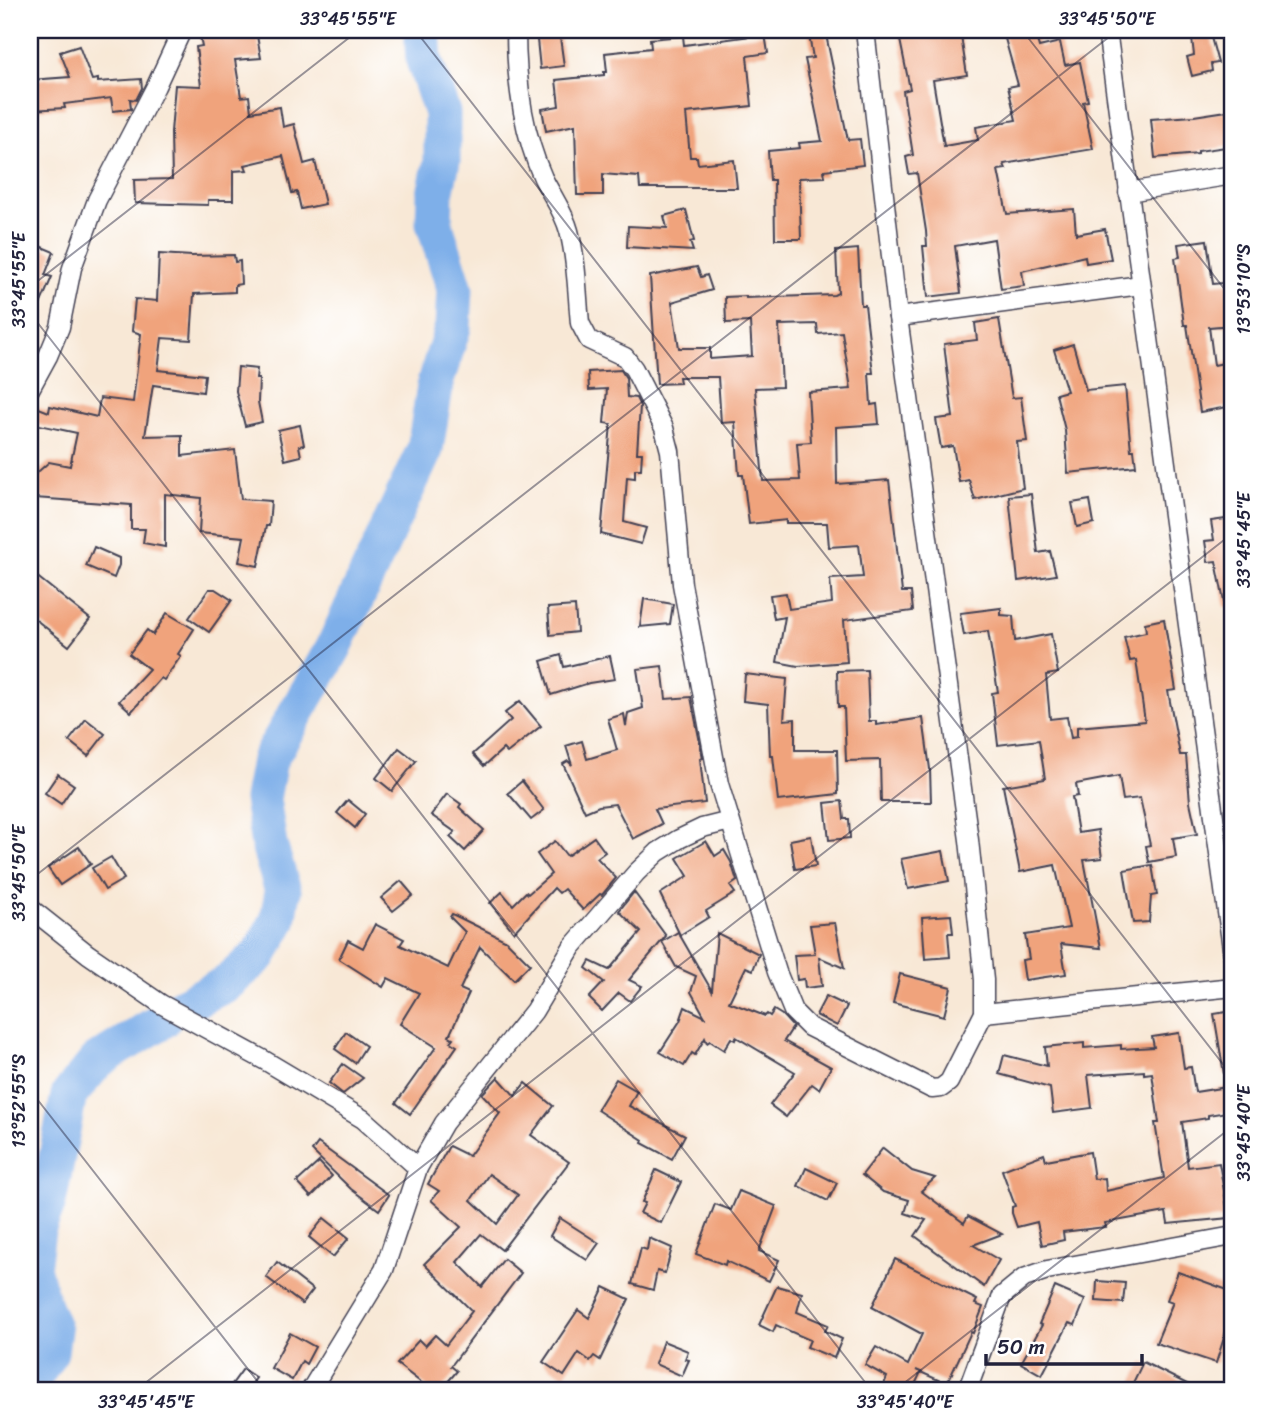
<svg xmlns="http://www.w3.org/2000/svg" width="1263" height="1421" font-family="Sriracha,sans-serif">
<rect width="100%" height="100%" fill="#fff"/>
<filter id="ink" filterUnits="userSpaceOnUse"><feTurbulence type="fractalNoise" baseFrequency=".0143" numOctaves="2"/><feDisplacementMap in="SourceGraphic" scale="14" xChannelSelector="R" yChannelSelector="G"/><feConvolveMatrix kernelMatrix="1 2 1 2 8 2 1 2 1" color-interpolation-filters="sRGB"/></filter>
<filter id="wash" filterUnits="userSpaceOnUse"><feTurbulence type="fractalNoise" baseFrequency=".00686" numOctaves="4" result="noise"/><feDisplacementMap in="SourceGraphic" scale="28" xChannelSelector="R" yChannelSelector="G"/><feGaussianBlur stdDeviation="1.57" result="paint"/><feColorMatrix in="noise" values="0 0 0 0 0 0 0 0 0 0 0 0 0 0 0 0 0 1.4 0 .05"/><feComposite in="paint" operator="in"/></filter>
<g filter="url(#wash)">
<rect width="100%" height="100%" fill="#f8e8d6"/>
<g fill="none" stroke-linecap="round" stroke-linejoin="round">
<g stroke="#7eafe9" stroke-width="37">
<path d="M182,1006L226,984L259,955L278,921L283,891L269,845L262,799L269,760L334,647L425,449L436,380L453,327L455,289L434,223L435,194L442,161V113L424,60L422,30"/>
<path d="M30,1384L50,1352L53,1330L42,1303L32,1268L37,1230L48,1202L69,1095L97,1061L163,1020"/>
</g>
</g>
<g id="blocks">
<g fill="#f0a37c" fill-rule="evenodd">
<path d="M215,30H256L261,58L235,60L241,97L249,96L251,112L280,107L283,127L294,124L304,164L315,161L325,204L301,209L297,192L292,193L283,156L245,165L247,170L233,171V200H208V205L135,203L134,180L172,179L171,132L175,85L201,86L196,47L202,46L199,32Z"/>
<path d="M536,30H559L564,66L540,69Z"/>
<path d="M808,30H825L848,140L860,139L863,165L824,170L825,177L799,178L801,239H775L774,180H770L768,151L800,148L799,143L822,141L805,59L813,58Z"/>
<path d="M898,30H916L917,38L938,35L939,39L961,36L967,75L933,80L944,146L978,140L976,127L1016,120L1008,87L1018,85L1004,35L1025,30H1034L1039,47L1060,42L1065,65L1080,62L1088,101L1083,102L1093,149L1004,164L1006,169L998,170L1007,214L1074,209L1076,234L1105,229L1111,259L1086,263L1085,256L1022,271L1024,286L1001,289L994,239L955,246L961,293L928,297L923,246H927L926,231L917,173L909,174L906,157L913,155L903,91L910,89Z"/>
<path d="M1191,30H1209L1218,63L1211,64L1212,71L1192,76L1187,57L1194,55Z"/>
<path d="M765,34L768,53L747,56L752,106L686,113L690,157H697L698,164L734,160L737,188H640L639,177L603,174V195H577L575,125L546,131L542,109L559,106L556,80L604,75V72H607L605,53L651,48L650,39L683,36L684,45Z"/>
<path d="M79,46L92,80L98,79V82L141,79L142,88L136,100L130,99L131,109L113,111L111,98L64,104L65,108L30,110V80L70,77L60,52Z"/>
<path d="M1227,111L1233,146L1198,151V154L1155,158L1151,119L1194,116Z"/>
<path d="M686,210L694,241L690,242L693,251L627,247L628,226L667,228L664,216Z"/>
<path d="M1207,240L1213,284L1233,282V325L1209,327L1214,365L1233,361V406L1200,412L1187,325H1184L1175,258L1180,257L1178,244Z"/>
<path d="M30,242L54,252L45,275L52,277L31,326Z"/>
<path d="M858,249L861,305H865L873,373H869L871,405L877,404L879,424L836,427L837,484L889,480L902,592H911L913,611L844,620L847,662L798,666L777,662L785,617L774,619L770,595L786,593L789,609L832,603L830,579L863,577L859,545L829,547L827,523H786V520L749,524L743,475H739L735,422L721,423L718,377H679L680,383L657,384L650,276L697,267L701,277L707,275L712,290L672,302L679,348H710V359L752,356L750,322L726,323L725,297L746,296V298L834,295L838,293L836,251ZM817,324L818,334L842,332L851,389L808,392L811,442L797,443L800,480L763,481L755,388L782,387L779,325Z"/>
<path d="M159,254L192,256L234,255L235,262L240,261L241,284L235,285V292L194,294L191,340L162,338L158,370L205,375L203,392L153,385L145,436L182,435V456L235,450L241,499L271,501L269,526H266L258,566L239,562L244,537L199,533L201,498L165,494V547L143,543L145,529H131V505L35,498L30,492V479L49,462L70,466L77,433L30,423L34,406L49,412L50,406L97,417L100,398L133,402L141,334L132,331L135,299L157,301Z"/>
<path d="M999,319L1012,398L1021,397L1027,441L1017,442L1023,488L975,500L969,480L959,482L953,446L941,448L936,419L953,417L944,344L977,340L975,323Z"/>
<path d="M1073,344L1086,390L1125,386L1131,450H1134L1136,466L1068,473L1065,430L1056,394L1067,391L1054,350Z"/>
<path d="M238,367L257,369L256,379H259L258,402L262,422L245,426L236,391Z"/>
<path d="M621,370L626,378L627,397L636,398L640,406L637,453H642L641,469H635V478L627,477L624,522L646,528L641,544L601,534L611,424L604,423L607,389L589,390L588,372Z"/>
<path d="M300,425L304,445L299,446L301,456L285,460L278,430Z"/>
<path d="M1031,494L1038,553L1050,551L1056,575L1018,581L1009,496Z"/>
<path d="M1090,500L1094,523L1077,527L1072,503Z"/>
<path d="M1233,518V606L1225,607L1216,561L1208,562L1205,541L1214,540L1211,521Z"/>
<path d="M94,547L119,558V565L114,578L86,566Z"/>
<path d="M30,571L90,619L69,646L30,615Z"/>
<path d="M209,589H215L232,600L209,632L189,618Z"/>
<path d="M644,599L673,604L670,624L640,627Z"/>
<path d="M575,606L577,632L550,635L548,608Z"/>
<path d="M1001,608V615L1013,616L1015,641L1051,634L1058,673L1046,675L1050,719L1067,717L1071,738L1077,737V727L1145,721L1136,660L1130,661L1124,637L1146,632L1145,623L1164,619L1176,690L1168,691L1180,755H1186L1190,802L1197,834L1173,838L1176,857L1149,862L1146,846L1150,845L1140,798L1123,800L1119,776L1076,784L1078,796L1072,797L1078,833L1098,830L1102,858L1084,860L1101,948L1061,944L1066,974L1025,980L1022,960L1029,959L1025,935L1069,928L1055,865L1020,872L1003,786L1045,779L1039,740L998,745L992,693L998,692L988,631L964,635L960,613Z"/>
<path d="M167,613L194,629L178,654L181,656L164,680L161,678L131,712L119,701L149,669L129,654L147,630L153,635Z"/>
<path d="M561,655L564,667L610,656L615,679L589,683L551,695L541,661Z"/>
<path d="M662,666L666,699L691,697L703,758L700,759L705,803L655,809L662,824L633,839L615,804L599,806L585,812L563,764L568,761L572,765L566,746L582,741L587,759L617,750L608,719L624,714L626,726L628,713L643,708L637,669Z"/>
<path d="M867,670L869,721H876V725L923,718L930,769L931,802H881L880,760L846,761L844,707H838L837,671Z"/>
<path d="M745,674L787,679L784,720L795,719V750H837L838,794L778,801L773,756H770L768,704L743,701Z"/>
<path d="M520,701L541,726L507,753L503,749L484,766L473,754L511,720L505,713Z"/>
<path d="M86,719L105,734L88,756L69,741Z"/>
<path d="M399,748L416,761L392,791L376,778Z"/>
<path d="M58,774L74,785L61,804L45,793Z"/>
<path d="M522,781L544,810L531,820L508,793Z"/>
<path d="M447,794L461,804L459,807L484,830L465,851L450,837L455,832L431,815Z"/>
<path d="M348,800L365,814L355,828L337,813Z"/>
<path d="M842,801L844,819H849L850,838L829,840L825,803Z"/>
<path d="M811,836L816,866L795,869L790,840Z"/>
<path d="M594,837L605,852L597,858L616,878L602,895L600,894L583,910L564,889L559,893L554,888L514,932L490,903L502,892L513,905L526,892L528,894L551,874L537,854L555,841L567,856Z"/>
<path d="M706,841L715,856L724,850L731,862L737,881L730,886L735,893L706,911L709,917L680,935L660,894L688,876L677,858Z"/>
<path d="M79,847L91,864L60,885L48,868Z"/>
<path d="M943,851L949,881L908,889L901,859Z"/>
<path d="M111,857L124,879L105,890L92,868Z"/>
<path d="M1152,865L1157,895L1151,896L1149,922L1133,923L1124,870Z"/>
<path d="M401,881L413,895L393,911L381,898Z"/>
<path d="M634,892L666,936L629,980L642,986L630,1001L619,993L602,1011L589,998L604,982L586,968L590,961L609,970L641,932L619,911Z"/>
<path d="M452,914L507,941L530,964L514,980L480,947L460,989L469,993L449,1036L453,1038L450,1042L457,1046L410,1114L396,1103L436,1047L400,1024L419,993L388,978L383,987L339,959L348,940L363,948L375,924L404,939L400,945L448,968L465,932L450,917Z"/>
<path d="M951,915L953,933H948L950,957L925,959L922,917Z"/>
<path d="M835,923L844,968L819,957L822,986L805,988L804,979L797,980L794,955L815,954L810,925Z"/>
<path d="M678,932L712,991L717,933L759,954L753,970L746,967L729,1002L765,1016L767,1014L770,1016L774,1010L782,1015L793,1027L784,1041L831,1067L819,1089L812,1084L786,1117L770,1105L795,1072L736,1037L735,1040L731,1038L724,1050L710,1041L707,1043L705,1038L695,1055L692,1053L684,1066L660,1052L680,1021L685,1007L705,1017L691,992L696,976L676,967L662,942Z"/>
<path d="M900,974L951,987L944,1016L893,1003Z"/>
<path d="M826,996L847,1006L837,1026L816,1015Z"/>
<path d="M1233,1011V1073L1224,1074L1214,1014Z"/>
<path d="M346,1032L366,1046L355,1063L335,1049Z"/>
<path d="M1179,1033L1184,1068L1191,1067L1195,1092L1233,1086V1111L1208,1115V1118L1182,1122L1188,1167L1219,1163L1229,1218L1168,1224L1166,1212L1105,1223L1106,1227L1063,1232L1064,1240L1042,1245L1037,1222L1017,1227L1012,1213V1207L1015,1206L1002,1170L1044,1154L1046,1160L1090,1152L1094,1179L1105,1178L1106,1191L1164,1178L1155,1123H1159L1152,1073L1144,1074V1071L1088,1075L1092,1108L1053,1113L1050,1088L999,1074L1004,1055L1047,1066L1045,1047L1084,1043V1048L1121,1045V1049L1154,1047L1152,1037Z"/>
<path d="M343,1064L363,1078L343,1094L329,1083Z"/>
<path d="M498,1077L515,1096L525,1083L553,1106L531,1135L569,1162L502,1250L481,1234L457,1262L482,1287L504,1259L521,1273L451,1366L457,1371L440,1391H432L397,1364L419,1340L425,1346L435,1335L446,1345L472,1311L424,1264L461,1227L431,1200L439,1191L428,1184L449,1146L469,1156L500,1113L482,1094ZM489,1174L518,1195L497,1224L471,1200Z"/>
<path d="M616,1079L637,1091L629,1106L685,1135L672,1159L642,1143L643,1140L597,1110Z"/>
<path d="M318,1143L389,1195L379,1210L351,1189L312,1151Z"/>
<path d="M883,1148L912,1171L935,1178L921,1191L964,1223L968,1216L1002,1234L973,1245L999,1260L984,1287L915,1236L926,1220L905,1213L909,1200L883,1192L862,1175Z"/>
<path d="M319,1162L332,1176L311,1197L297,1182Z"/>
<path d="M806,1168L837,1183L828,1201L798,1186Z"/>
<path d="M656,1170L681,1182L661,1223L640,1213L645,1203L642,1202Z"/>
<path d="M739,1191L776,1206L759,1251L779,1260L769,1281L726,1261L725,1265L696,1254L715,1204L731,1210Z"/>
<path d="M324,1218L349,1238L333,1257L309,1237Z"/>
<path d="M560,1218L599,1243L587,1260L550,1236Z"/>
<path d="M649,1238L672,1248L665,1273L657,1271L653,1290L632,1284L641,1248L647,1250Z"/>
<path d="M895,1259L977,1300L975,1304L983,1307L973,1333L971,1332L947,1384L916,1370L921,1372L912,1391H899L884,1384L887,1377L865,1365L876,1347L908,1365L922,1334L872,1307Z"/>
<path d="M277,1262L313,1290L302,1304L266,1277Z"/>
<path d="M1178,1272L1233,1292V1327L1228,1325L1216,1363L1156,1343L1173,1302L1167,1300Z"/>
<path d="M1097,1281L1125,1283L1123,1303L1096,1301Z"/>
<path d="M777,1286L802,1293L797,1312L828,1325L825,1331L842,1339L834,1358L807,1347L810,1340L776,1325L773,1332L759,1325Z"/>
<path d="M604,1287L629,1299L600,1360L594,1356L590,1361L579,1353L564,1376L543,1362L578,1310L589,1318Z"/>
<path d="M1055,1287L1085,1300L1075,1325L1069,1323L1042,1375L1021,1363L1042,1325L1039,1324Z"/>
<path d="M290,1333L315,1347L306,1364L302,1361L292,1380L271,1368Z"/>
<path d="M663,1341L688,1351L685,1359L689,1360L682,1376L655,1364Z"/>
<path d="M1143,1362L1201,1391H1129Z"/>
<path d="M243,1369L256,1378L247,1391H227Z"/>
</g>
</g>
</g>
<g filter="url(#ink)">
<use href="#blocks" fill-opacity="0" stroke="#424052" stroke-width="2"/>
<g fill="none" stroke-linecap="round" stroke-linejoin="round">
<defs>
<g id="street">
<path d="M516,30C516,80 522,131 543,178C552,196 564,212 569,231C577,261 577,293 580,323L589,340L625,357L634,369L664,428L670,451L682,584L719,784L777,972L793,1011L809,1027L932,1089L941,1088L949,1082L984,1013V980L969,840L898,317L865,30"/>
<path d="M1107,30L1233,956"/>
<path d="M1128,192L1233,175"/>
<path d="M898,317L1141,285"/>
<path d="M30,389L48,356L60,327L72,268L97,200L156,86L182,30"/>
<path d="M30,908L88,954L161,1004L264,1060L363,1119L418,1168"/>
<path d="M984,1013L1233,987"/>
<path d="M310,1391L384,1270L418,1168L444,1123L534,1011L572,947L636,873L658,852L679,839L702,828L730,821"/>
<path d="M967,1391L1002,1296L1024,1278L1047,1270L1233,1236"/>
</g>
</defs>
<use href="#street" stroke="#424052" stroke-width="21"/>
<use href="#street" stroke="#fff" stroke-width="18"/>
</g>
</g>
<path fill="none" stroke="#22223b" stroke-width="2" stroke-opacity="0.45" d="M415,30L1233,1077M1022,30L1233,300M30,287L359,30M30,313L872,1391M30,880L1118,30M30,1090L265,1391M135,1391L1233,533M894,1391L1233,1126"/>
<rect width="1263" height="1421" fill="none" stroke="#fff" stroke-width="77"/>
<path d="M986 1354v10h156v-10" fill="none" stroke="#22223b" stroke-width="3.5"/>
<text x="997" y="1354" font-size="21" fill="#22223b" stroke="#ffffff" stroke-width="5" paint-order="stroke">50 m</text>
<rect x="38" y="38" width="1186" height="1344" fill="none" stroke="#22223b" stroke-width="2.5"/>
<g font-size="18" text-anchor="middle" fill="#22223b">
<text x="348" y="25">33°45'55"E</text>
<text x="1107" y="25">33°45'50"E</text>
<text transform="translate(19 280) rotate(-90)" y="6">33°45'55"E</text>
<text transform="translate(1244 289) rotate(-90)" y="6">13°53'10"S</text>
<text transform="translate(1244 540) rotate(-90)" y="6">33°45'45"E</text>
<text transform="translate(19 873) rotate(-90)" y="6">33°45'50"E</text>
<text transform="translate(19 1101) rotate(-90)" y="6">13°52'55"S</text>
<text transform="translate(1244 1133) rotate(-90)" y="6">33°45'40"E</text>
<text x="146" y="1408">33°45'45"E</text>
<text x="905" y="1408">33°45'40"E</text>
</g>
</svg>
